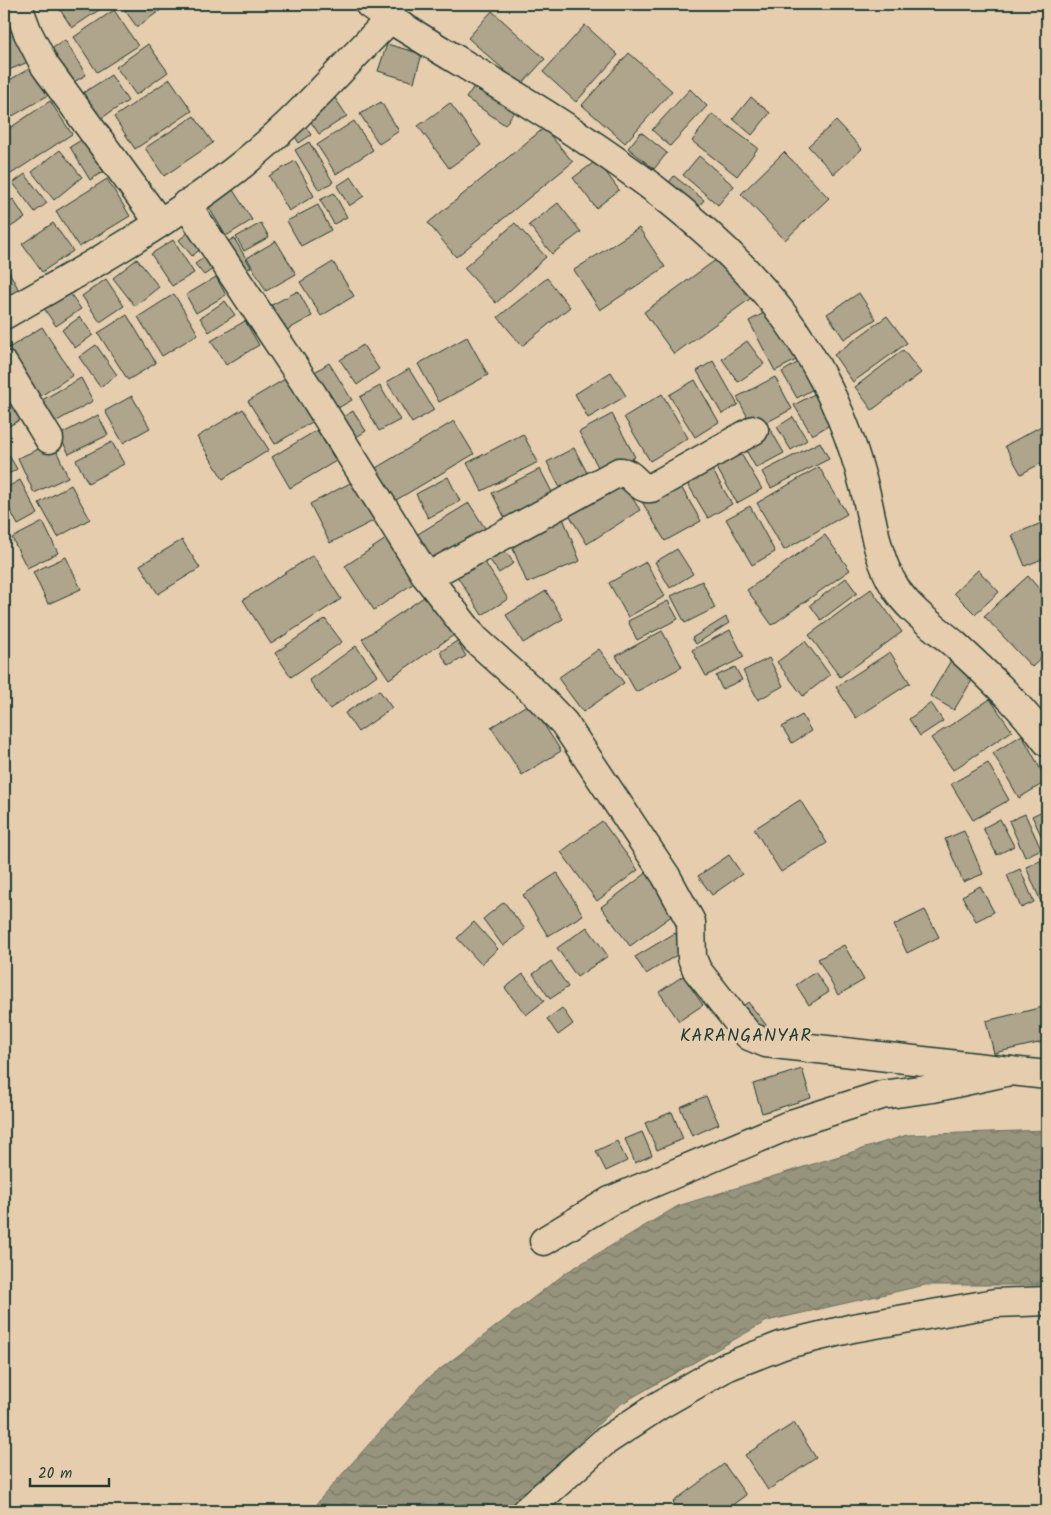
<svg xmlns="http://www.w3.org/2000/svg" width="1051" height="1515" font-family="Kalam,sans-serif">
<defs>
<pattern id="water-waves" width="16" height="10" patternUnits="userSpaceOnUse" patternTransform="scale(1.25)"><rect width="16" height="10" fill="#97947d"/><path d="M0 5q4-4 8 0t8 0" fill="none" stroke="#7b7a67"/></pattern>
</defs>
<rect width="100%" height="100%" fill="#e6cdae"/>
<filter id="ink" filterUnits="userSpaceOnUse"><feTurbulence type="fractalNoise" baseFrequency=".02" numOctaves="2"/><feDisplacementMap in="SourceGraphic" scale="10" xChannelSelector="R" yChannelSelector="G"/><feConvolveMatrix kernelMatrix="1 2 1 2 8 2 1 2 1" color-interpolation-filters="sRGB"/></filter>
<g filter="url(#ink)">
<path fill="url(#water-waves)" stroke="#677160" d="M1047,1130V1285H925L767,1321L619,1405L506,1511H312L322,1497L426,1380L567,1272L678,1206L907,1135Z"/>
<g fill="#afa48c" stroke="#1f3d34">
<path d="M59,4H108L72,28L57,5Z"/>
<path d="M123,4H169L137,27L121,5Z"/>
<path d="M114,10L138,46L97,72L74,37Z"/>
<path d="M492,11L545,59L521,85L468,38Z"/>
<path d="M585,25L618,55L576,102L543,72Z"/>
<path d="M14,30L28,62L4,72V34Z"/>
<path d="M65,40L86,75L65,87L45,53Z"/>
<path d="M148,44L168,72L136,95L116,67Z"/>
<path d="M387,44L422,54L414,82L378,71Z"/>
<path d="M629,53L672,91L625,143L582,105Z"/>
<path d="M36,65L52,93L4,121V83Z"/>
<path d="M111,75L128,101L100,119L83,93Z"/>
<path d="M481,76L520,103L505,125L466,98Z"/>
<path d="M170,79L192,111L135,149L114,117Z"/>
<path d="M690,89L707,106L670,146L652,130Z"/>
<path d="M751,97L770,113L752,135L733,119Z"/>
<path d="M335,98L347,116L319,134L307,116Z"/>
<path d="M50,101L72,134L11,174L4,163V132Z"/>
<path d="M381,102L399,131L379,144L360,114Z"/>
<path d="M450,103L481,145L449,168L418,126Z"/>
<path d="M712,114L758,148L737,176L692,141Z"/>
<path d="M194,116L213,143L164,176L145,148Z"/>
<path d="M301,119L311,135L299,143L289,127Z"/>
<path d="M354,121L373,150L336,174L317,145Z"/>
<path d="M836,121L862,149L834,174L808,146Z"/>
<path d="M544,128L573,162L456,257L428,223Z"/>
<path d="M641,132L667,153L654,169L628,148Z"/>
<path d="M91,134L111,167L90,180L70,147Z"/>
<path d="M309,142L333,182L319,190L295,150Z"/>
<path d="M60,150L82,177L54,200L32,172Z"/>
<path d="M784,152L829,198L785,240L741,194Z"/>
<path d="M699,156L734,186L718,205L683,175Z"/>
<path d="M597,160L619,190L596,208L573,178Z"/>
<path d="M295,161L314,196L289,211L269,176Z"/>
<path d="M25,174L47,203L35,212L13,183Z"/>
<path d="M674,176L704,200L696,210L666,186Z"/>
<path d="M351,177L364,196L349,206L337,186Z"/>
<path d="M107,179L130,216L79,247L56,211Z"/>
<path d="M233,190L252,220L226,236L208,206Z"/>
<path d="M334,193L347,217L334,224L320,200Z"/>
<path d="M13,199L25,218L4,231V205Z"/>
<path d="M558,203L581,232L552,254L529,225Z"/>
<path d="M318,205L331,230L301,246L287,221Z"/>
<path d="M53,223L73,251L42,272L22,244Z"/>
<path d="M261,223L269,237L244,251L236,237Z"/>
<path d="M515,223L546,257L496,303L464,268Z"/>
<path d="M194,228L207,244L192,256L179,240Z"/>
<path d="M639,228L665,267L600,310L574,270Z"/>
<path d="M234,238L251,267L236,276L219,247Z"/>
<path d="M173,240L194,273L172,286L151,254Z"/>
<path d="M276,241L296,274L266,291L247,258Z"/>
<path d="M210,253L219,265L204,275L195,264Z"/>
<path d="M724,254L754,296L674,354L644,312Z"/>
<path d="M137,259L159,287L135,306L113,278Z"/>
<path d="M333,262L354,296L321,316L300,282Z"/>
<path d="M8,270L20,292L4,301V273Z"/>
<path d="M216,277L226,295L196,313L186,295Z"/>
<path d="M547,278L570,307L522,346L498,317Z"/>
<path d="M106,279L124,306L100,322L82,296Z"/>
<path d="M68,290L81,309L56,326L43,307Z"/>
<path d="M298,291L312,316L282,333L268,307Z"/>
<path d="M859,293L876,319L844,339L827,314Z"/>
<path d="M174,294L198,334L162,356L138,317Z"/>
<path d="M225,301L235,315L209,332L200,318Z"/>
<path d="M775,307L802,357L775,371L749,321Z"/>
<path d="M127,315L156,363L128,380L98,333Z"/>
<path d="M887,316L907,343L853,382L834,355Z"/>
<path d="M80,317L93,335L75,348L62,330Z"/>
<path d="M245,321L259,345L226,365L211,341Z"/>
<path d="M42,327L73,375L30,403L4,362V351Z"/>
<path d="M467,337L488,375L439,402L418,364Z"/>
<path d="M747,341L764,364L738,382L722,359Z"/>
<path d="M96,345L117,375L100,387L79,357Z"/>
<path d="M363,345L379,369L357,385L340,360Z"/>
<path d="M903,350L921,373L872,410L855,387Z"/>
<path d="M802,360L817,387L797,398L782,372Z"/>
<path d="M713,361L738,405L722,414L697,371Z"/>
<path d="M329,363L352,400L331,412L308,376Z"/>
<path d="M409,369L434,410L412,423L387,382Z"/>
<path d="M611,372L626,396L588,418L575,394Z"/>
<path d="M290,376L317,419L275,444L248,401Z"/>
<path d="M775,377L792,409L754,429L737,397Z"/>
<path d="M81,378L93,401L55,422L42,400Z"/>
<path d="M695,380L719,422L695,437L669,395Z"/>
<path d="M4,384L23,418L4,429Z"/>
<path d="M380,386L400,420L379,431L360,397Z"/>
<path d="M818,392L835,422L812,435L794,405Z"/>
<path d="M662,394L688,438L650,461L624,417Z"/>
<path d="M132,396L150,428L123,443L105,411Z"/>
<path d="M243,409L269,450L223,479L197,437Z"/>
<path d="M353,411L366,431L348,442L335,422Z"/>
<path d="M612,414L635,457L602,474L579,432Z"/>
<path d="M98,415L108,435L69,454L59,435Z"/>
<path d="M793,417L807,440L791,450L777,427Z"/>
<path d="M454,421L474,454L391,503L371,471Z"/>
<path d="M1045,424L1047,428V460L1021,474L1005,446Z"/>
<path d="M769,427L784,453L756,468L742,443Z"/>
<path d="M317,430L336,461L290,488L272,457Z"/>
<path d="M523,434L538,462L482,491L467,463Z"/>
<path d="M112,442L124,464L88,483L76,460Z"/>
<path d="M734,442L762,489L737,503L710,456Z"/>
<path d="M820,442L829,459L771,488L762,472Z"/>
<path d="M53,443L68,477L34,493L18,458Z"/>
<path d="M4,447L17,469L4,477Z"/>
<path d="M574,448L592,482L564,496L547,462Z"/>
<path d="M709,464L732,504L708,518L684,478Z"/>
<path d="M819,467L847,514L784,550L757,503Z"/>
<path d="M540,469L553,494L505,518L492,493Z"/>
<path d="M448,477L460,501L428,518L416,494Z"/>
<path d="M20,480L38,514L18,525L4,498V489Z"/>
<path d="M621,480L640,510L587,544L568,513Z"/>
<path d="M677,480L701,521L665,541L641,500Z"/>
<path d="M354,481L375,520L330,543L310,504Z"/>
<path d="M71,485L90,519L58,537L39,503Z"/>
<path d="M469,503L490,536L429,574L408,540Z"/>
<path d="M750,506L775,552L752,565L726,519Z"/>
<path d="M561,513L580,561L527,583L507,534Z"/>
<path d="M43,522L58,553L27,568L12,538Z"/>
<path d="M1044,522L1047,528V557L1025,566L1012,535Z"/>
<path d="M825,535L850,570L772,625L747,590Z"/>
<path d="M389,537L417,581L374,610L345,566Z"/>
<path d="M182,540L200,568L158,594L140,565Z"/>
<path d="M497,540L514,563L499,573L483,550Z"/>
<path d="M677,549L693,574L670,588L655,562Z"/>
<path d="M313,555L341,599L271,644L243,600Z"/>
<path d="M481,556L508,599L482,615L455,573Z"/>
<path d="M66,557L81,589L48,604L33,572Z"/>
<path d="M646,562L665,596L628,617L609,583Z"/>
<path d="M978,570L999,592L975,614L954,593Z"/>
<path d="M1028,576L1047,598V653L1032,667L984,616Z"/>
<path d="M846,578L857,593L821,620L810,605Z"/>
<path d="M702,581L715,608L685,623L671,596Z"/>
<path d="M871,589L902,632L840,677L809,635Z"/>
<path d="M546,591L563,619L523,643L506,615Z"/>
<path d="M427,595L454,635L389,679L362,639Z"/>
<path d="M668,601L678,619L637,640L628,621Z"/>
<path d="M726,617L729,623L696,644L692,638Z"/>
<path d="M325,619L342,642L291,677L275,653Z"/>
<path d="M730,630L744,657L706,676L692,650Z"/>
<path d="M662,631L682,667L636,692L616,656Z"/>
<path d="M457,641L466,656L449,666L440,652Z"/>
<path d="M805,641L830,675L803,696L777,662Z"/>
<path d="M356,646L377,675L330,709L309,680Z"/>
<path d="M599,649L624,683L583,712L558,678Z"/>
<path d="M890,652L910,683L856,718L836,687Z"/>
<path d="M953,657L977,672L954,710L930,696Z"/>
<path d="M769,658L783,686L758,700L743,671Z"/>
<path d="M735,667L742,680L722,689L716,676Z"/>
<path d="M379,690L392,708L358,732L345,713Z"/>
<path d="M990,699L1012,731L953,770L931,738Z"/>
<path d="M530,703L561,751L522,775L491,727Z"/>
<path d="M931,703L943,721L920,736L909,719Z"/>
<path d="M802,715L811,731L792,743L782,727Z"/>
<path d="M1022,735L1047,781L1019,798L993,753Z"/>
<path d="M988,763L1009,800L973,820L951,784Z"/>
<path d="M800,800L827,843L781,872L754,829Z"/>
<path d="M1047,809V848L1032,816Z"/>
<path d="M1025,814L1041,849L1025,857L1009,821Z"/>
<path d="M1000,819L1014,846L997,855L983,828Z"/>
<path d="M602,821L638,870L597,901L561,852Z"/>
<path d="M964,831L983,874L963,882L945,839Z"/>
<path d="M729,855L742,874L712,895L698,876Z"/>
<path d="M1047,858V899L1041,902L1026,867Z"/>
<path d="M1020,869L1034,902L1021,908L1007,875Z"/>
<path d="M648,872L677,912L630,946L601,907Z"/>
<path d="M557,873L583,915L548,936L523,895Z"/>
<path d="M980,886L994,912L976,921L962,896Z"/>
<path d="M504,902L525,929L503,946L483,919Z"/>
<path d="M925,910L939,937L907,953L894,925Z"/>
<path d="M474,922L498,949L481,964L457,938Z"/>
<path d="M587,927L608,956L577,977L557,948Z"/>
<path d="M675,933L685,950L646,974L635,957Z"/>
<path d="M844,945L864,980L838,995L818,959Z"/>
<path d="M551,961L568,987L550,999L533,974Z"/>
<path d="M815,972L829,992L809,1005L796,985Z"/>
<path d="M523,974L544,1001L526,1015L505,988Z"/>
<path d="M683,976L703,1005L679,1021L659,992Z"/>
<path d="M748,1002L767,1026L754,1036L735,1012Z"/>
<path d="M1047,1006V1041L994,1053L986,1021Z"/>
<path d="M562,1008L573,1024L558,1035L547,1019Z"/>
<path d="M802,1069L811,1098L762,1113L753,1084Z"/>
<path d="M706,1096L719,1124L692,1136L680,1107Z"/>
<path d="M672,1112L683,1139L657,1150L645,1123Z"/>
<path d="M642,1132L652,1155L635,1163L625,1139Z"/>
<path d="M617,1141L627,1161L606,1171L596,1151Z"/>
<path d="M794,1423L816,1458L768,1490L745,1455Z"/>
<path d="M724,1464L746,1495L724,1511H680L673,1502Z"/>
</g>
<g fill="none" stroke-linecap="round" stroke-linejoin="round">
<defs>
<g id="street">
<path d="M17,4L28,33L45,66L159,222"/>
<path d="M369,4L390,19C534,109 717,202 807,350C832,391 852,440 864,486C873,520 876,557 895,587C908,609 933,626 953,643C987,674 1020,705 1047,742"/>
<path d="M186,204L311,392L427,577L475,639L535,693L564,723L666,876L691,922L692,958L697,970L749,1036L766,1043L1010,1071"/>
<path d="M4,315C82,271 163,226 235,170C292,126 340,70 390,19"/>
<path d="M4,365L49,439"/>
<path d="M427,577L619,472C633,471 637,490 651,488L754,430"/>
<path d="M544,1241L610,1201L794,1123L882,1095L933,1088L1010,1071L1047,1075"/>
<path d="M526,1511L604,1442L658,1406L726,1367L783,1345L853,1328L995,1303L1047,1301"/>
</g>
</defs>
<use href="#street" stroke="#1f3d34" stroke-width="31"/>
<use href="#street" stroke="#e6cdae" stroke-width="28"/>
</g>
</g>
<g text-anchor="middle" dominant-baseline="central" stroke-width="5" stroke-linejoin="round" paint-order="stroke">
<g font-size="18" letter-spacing="1" fill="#1f3d34" stroke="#e6cdae">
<text x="746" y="1036">KARANGANYAR</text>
</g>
</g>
<rect width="1051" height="1515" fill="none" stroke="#e6cdae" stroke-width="20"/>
<rect x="10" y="10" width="1031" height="1495" fill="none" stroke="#1f3d34" stroke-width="2" filter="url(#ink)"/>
<path d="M30 1478v8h79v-8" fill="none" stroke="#1f3d34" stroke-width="2.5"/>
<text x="38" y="1478" font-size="15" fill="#1f3d34" stroke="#e6cdae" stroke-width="4" paint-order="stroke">20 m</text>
</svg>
